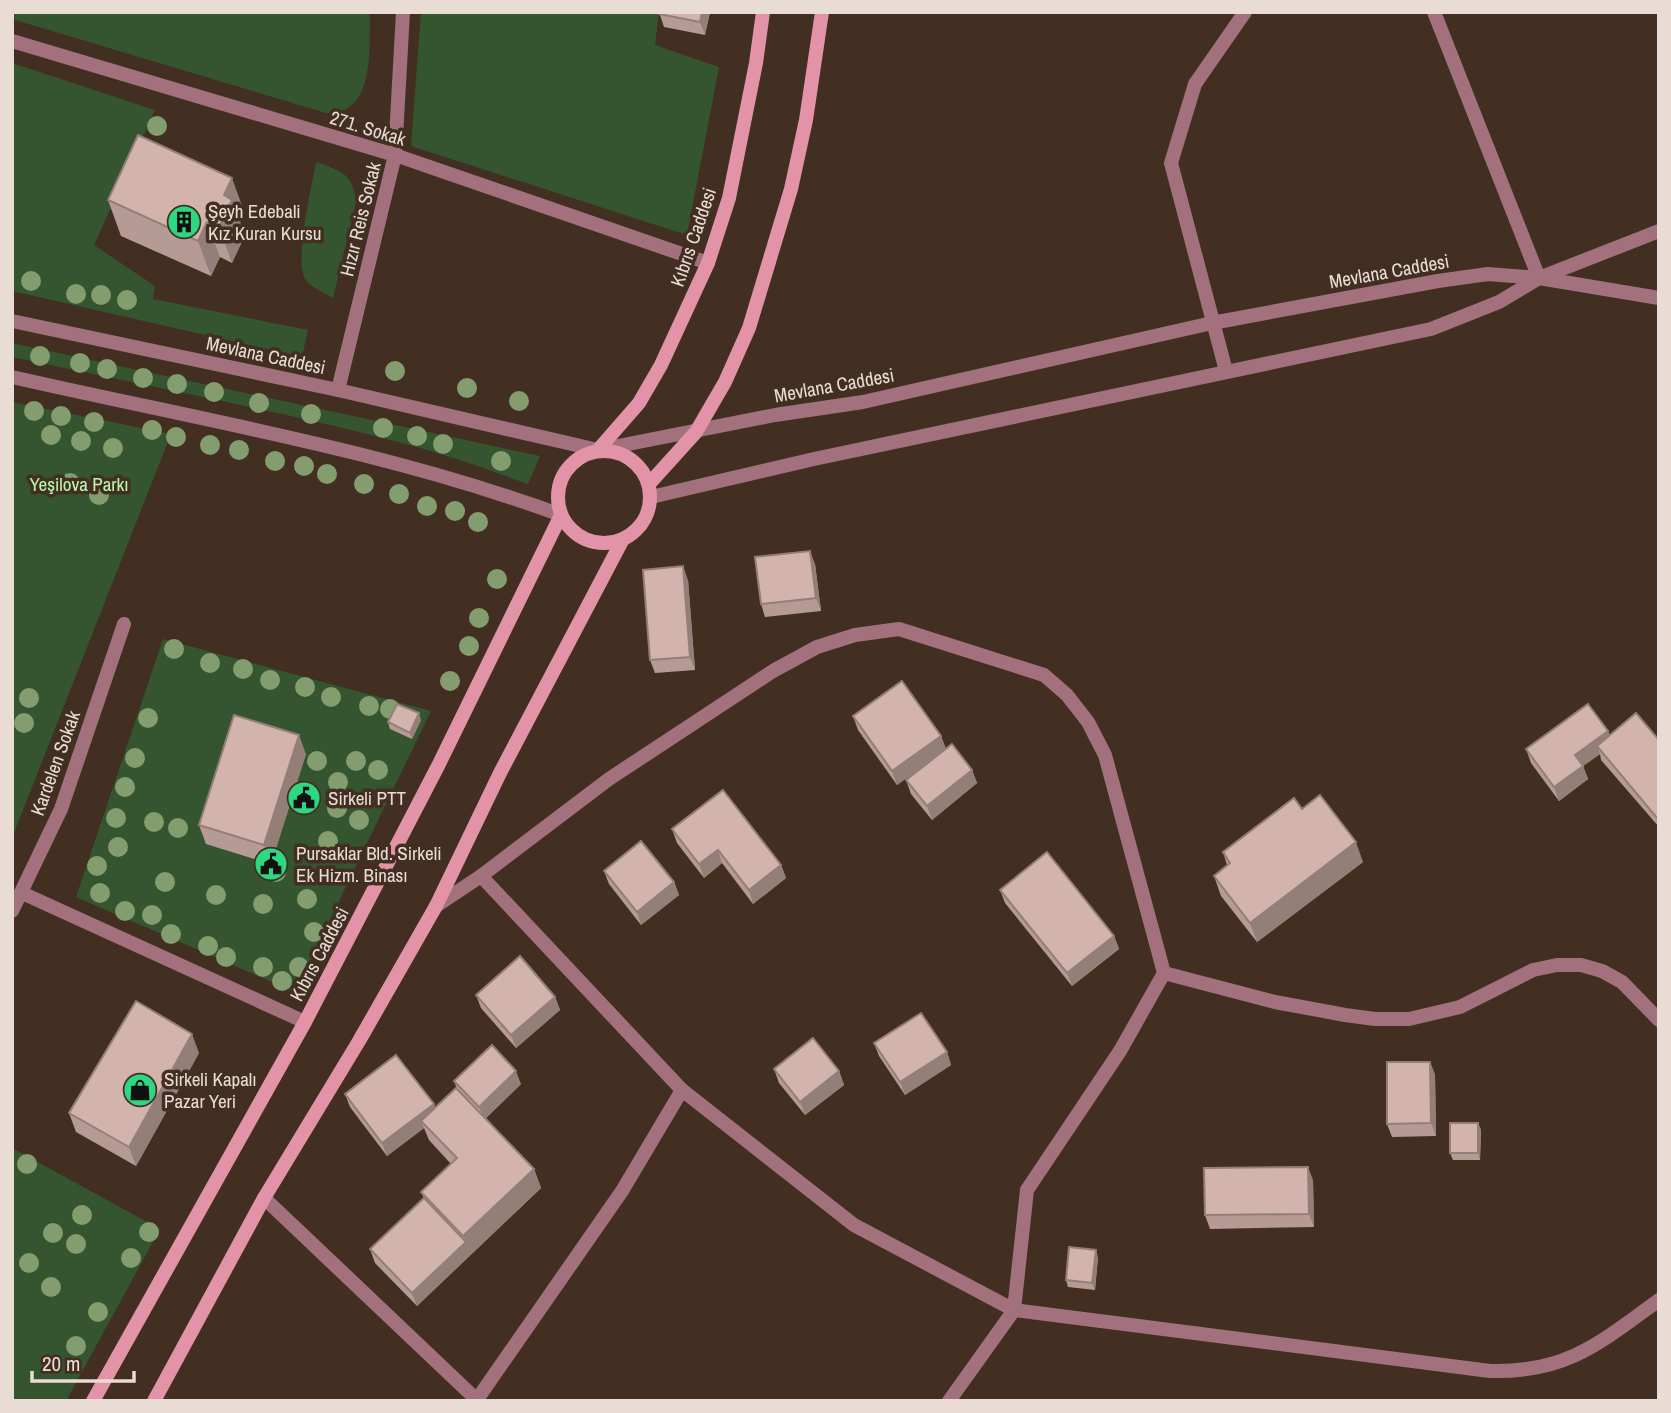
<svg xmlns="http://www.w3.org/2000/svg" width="1671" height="1413" font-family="'Archivo Narrow',sans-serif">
<rect width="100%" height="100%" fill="#422f22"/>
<g fill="#355430">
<path d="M12,12H370C369,39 374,92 348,108C342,112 333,112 326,113L12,19Z"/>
<path d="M421,12H659L655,45L719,67L687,235L411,146Z"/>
<path d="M12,63L155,110L94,245L155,286L153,299L308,330L302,357L12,291Z"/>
<path d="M316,162C341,171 353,173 356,202L333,298C325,293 312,288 306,280C293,263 312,186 316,162Z"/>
<path d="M12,343L540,456L528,484C487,469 445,454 402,443C273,409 142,385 12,357Z"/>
<path d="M12,402L171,434L12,838Z"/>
<path d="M163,639L431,711L295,992L76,897Z"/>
<path d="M12,1148L160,1229L66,1401H12Z"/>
</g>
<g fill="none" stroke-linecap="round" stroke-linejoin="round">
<g stroke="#a3717d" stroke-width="14">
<path d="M1434,12L1539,278L1659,298"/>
<path d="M12,41L395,155L708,263"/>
<path d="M1226,371L1171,163L1195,84L1245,12"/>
<path d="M338,390L395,155L403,12"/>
<path d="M481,876L682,1090L854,1225L1014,1310L1490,1371C1566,1373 1600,1343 1659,1300"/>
<path d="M22,893L305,1022"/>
<path d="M436,906L481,876L609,779L773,671L817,647L855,635L899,629L1044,675L1067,695L1088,722L1105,755L1164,973L1120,1051L1027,1190L1014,1310L949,1401"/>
<path d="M12,911L61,809L124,624"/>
<path d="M1164,973L1275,1002L1345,1015L1375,1019H1409L1460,1007L1533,970L1557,965H1581L1602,971L1622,982L1659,1020"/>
<path d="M264,1198L478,1401"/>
<path d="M476,1401L622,1191L682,1090"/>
</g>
<g stroke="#a3717d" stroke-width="14">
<path d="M12,321L338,390L598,450L775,415L863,402L1212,323L1438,281L1488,274L1539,278L1659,231"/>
<path d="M12,377C196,419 384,450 561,515"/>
<path d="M651,497L814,459L1431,329L1499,302L1539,278"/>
</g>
<g stroke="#e293a7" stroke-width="14">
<path d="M598,450L639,403L661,365L708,263L729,198L756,63L763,12"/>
<circle cx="604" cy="497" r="46"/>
<path d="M649,484L696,432L725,382L749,328L791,189L806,120L822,12"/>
<path d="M93,1401L305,1022L438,766L561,515"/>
<path d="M154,1401L264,1198L359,1041L436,906L500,773L623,539"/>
</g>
</g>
<g fill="#849d6f">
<circle cx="157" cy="126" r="10"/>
<circle cx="31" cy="281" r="10"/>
<circle cx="76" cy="294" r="10"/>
<circle cx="101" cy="295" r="10"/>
<circle cx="127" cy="300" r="10"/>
<circle cx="40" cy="356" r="10"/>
<circle cx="80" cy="363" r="10"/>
<circle cx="107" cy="369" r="10"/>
<circle cx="395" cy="371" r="10"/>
<circle cx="143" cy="378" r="10"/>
<circle cx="177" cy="384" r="10"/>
<circle cx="467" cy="388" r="10"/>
<circle cx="214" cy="392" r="10"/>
<circle cx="519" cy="401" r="10"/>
<circle cx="259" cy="403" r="10"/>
<circle cx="34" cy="411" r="10"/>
<circle cx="311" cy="414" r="10"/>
<circle cx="61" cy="416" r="10"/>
<circle cx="94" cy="422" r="10"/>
<circle cx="383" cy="428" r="10"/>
<circle cx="152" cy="430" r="10"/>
<circle cx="51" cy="435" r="10"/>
<circle cx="417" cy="436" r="10"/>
<circle cx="176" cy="437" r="10"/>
<circle cx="81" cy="441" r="10"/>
<circle cx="443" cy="444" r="10"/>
<circle cx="210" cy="445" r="10"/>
<circle cx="113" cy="448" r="10"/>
<circle cx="239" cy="450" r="10"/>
<circle cx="275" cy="461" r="10"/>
<circle cx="501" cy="461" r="10"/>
<circle cx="304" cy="466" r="10"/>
<circle cx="327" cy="474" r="10"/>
<circle cx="70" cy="483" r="10"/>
<circle cx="364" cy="484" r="10"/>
<circle cx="399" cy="494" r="10"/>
<circle cx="99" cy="495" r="10"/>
<circle cx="427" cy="506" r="10"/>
<circle cx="455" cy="511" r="10"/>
<circle cx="478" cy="522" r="10"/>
<circle cx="497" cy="579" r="10"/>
<circle cx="479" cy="618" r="10"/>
<circle cx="469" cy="646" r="10"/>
<circle cx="174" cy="649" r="10"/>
<circle cx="210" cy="663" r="10"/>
<circle cx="243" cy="669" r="10"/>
<circle cx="270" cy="680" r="10"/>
<circle cx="450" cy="681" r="10"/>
<circle cx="305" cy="687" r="10"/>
<circle cx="331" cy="697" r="10"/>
<circle cx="29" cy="698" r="10"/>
<circle cx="369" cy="706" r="10"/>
<circle cx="390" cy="709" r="10"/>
<circle cx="148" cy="718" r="10"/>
<circle cx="24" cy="723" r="10"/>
<circle cx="135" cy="758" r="10"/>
<circle cx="317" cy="761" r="10"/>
<circle cx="356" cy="761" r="10"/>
<circle cx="378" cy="770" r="10"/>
<circle cx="338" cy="782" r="10"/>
<circle cx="125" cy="787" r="10"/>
<circle cx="337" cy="808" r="10"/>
<circle cx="116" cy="818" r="10"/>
<circle cx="359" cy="820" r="10"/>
<circle cx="154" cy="822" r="10"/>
<circle cx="178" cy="828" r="10"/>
<circle cx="328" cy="841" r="10"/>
<circle cx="118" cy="847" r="10"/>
<circle cx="97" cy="866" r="10"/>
<circle cx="276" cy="872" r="10"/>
<circle cx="165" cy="882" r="10"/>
<circle cx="100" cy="893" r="10"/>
<circle cx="216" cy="895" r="10"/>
<circle cx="307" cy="899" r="10"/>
<circle cx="263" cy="904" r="10"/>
<circle cx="125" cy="911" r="10"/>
<circle cx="152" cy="915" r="10"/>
<circle cx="314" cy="932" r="10"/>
<circle cx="171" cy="934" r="10"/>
<circle cx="208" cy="946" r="10"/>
<circle cx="226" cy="957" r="10"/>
<circle cx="263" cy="967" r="10"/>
<circle cx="299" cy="967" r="10"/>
<circle cx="282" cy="981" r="10"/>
<circle cx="27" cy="1164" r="10"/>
<circle cx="82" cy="1215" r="10"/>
<circle cx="149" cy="1232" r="10"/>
<circle cx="53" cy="1233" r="10"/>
<circle cx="76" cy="1244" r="10"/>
<circle cx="131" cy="1258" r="10"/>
<circle cx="29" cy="1263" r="10"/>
<circle cx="51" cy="1287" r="10"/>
<circle cx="98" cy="1312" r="10"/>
<circle cx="76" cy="1346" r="10"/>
</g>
<g fill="#b59b94">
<path d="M659,12H710L705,35L664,27Z"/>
<path d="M108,200L245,214L240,223L245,235L232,263L220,257L211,276L121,236Z"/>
<path d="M815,564L821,611L765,617L761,604Z"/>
<path d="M688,580L695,670L655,673L650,660Z"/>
<path d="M853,716L941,736L946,749L972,770L977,783L932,820L911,794L906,780L934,758L897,785L858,730Z"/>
<path d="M421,720L412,739L390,729L388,722Z"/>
<path d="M1608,731L1610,735L1659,740V827L1601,760L1600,754L1583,766L1588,779L1559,801L1531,763L1526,749Z"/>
<path d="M306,754L271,864L206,844L199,825Z"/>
<path d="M1302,809L1363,862L1257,942L1221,896L1214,876L1227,865L1223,852Z"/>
<path d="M672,829L781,865L786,878L753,904L722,863L704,878L677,843Z"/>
<path d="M604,871L674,882L679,895L641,925L609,884Z"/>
<path d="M1000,890L1114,936L1119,949L1072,986L1005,903Z"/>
<path d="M476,995L555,997L560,1010L516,1048L481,1008Z"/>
<path d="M874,1043L947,1052L951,1065L905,1095L879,1056Z"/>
<path d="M199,1053L136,1166L76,1132L69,1113Z"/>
<path d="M1430,1062L1435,1075L1436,1136L1392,1137L1387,1124Z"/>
<path d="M774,1069L839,1071L844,1085L805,1115L779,1083Z"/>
<path d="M454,1081L521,1084L486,1118L534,1169L541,1188L417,1306L375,1263L370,1249L424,1198L421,1192L451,1164L429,1140L424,1128L387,1156L350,1107L345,1094L435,1108L457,1089Z"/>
<path d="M1478,1123L1481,1130L1480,1160H1453L1450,1153Z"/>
<path d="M1313,1180L1314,1227L1210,1229L1205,1215Z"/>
<path d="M1098,1257L1095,1290L1068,1287L1066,1280Z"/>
</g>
<g fill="#937e78">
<path d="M702,12H710L705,35L700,22Z"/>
<path d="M232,178L245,214L240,223L245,235L232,263L219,227L224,195Z"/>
<path d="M207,222L220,257L211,276L198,241Z"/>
<path d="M810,551L815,564L821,611L816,598Z"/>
<path d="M683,566L688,580L695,670L690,657Z"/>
<path d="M419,713L421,720L412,739L410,733Z"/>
<path d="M1608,731L1613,744L1597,746L1600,754L1583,766L1588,779L1559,801L1554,787L1575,755Z"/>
<path d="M299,735L306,754L271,864L264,845Z"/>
<path d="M941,736L946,750L897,785L892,771Z"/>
<path d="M972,770L977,783L932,820L927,806Z"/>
<path d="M1356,842L1363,862L1257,942L1250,923Z"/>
<path d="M718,850L722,863L704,878L699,864Z"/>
<path d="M781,865L786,878L753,904L749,890Z"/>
<path d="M674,882L679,895L641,925L637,912Z"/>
<path d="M1114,936L1119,949L1072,986L1067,973Z"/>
<path d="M555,997L560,1010L516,1048L511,1035Z"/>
<path d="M192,1034L199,1053L136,1166L129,1147Z"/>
<path d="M947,1052L951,1065L905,1095L900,1082Z"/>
<path d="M1430,1062L1435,1075L1436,1136L1431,1123Z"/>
<path d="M516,1071L521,1084L484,1120L479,1107Z"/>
<path d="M839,1071L844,1085L805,1115L800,1102Z"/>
<path d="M434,1104L439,1117L421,1121L424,1128L387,1156L382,1143Z"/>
<path d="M1478,1123L1481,1130L1480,1160L1478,1153Z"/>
<path d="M1308,1167L1313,1180L1314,1227L1309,1214Z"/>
<path d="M534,1169L541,1188L417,1306L412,1293L466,1242L463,1236Z"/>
<path d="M1096,1250L1098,1257L1095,1290L1092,1283Z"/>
</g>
<g fill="#d2b4ac" stroke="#937e78" stroke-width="2">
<path d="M659,12H702L700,22L659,14Z"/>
<path d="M138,135L232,178L224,195L232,200L219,227L207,222L198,241L108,200Z"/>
<path d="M810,551L816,598L761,604L755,557Z"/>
<path d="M683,566L690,657L650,660L643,570Z"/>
<path d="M902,681L941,736L892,771L853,716Z"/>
<path d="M397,704L419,713L410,733L388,722Z"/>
<path d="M1588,704L1608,731L1575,755L1583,766L1554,787L1526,749Z"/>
<path d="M1636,713L1659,740V816L1657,818L1597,746Z"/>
<path d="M234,715L299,735L264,845L199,825Z"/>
<path d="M952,744L972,770L927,806L906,780Z"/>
<path d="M723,790L781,865L749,890L718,850L699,864L672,829Z"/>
<path d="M1320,795L1356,842L1250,923L1214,876L1230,863L1223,852L1294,798L1302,809Z"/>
<path d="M641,841L674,882L637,912L604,871Z"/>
<path d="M1047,852L1114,936L1067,973L1000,890Z"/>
<path d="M520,956L555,997L511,1035L476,995Z"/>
<path d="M136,1001L192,1034L129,1147L69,1113Z"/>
<path d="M921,1013L947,1052L900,1082L874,1043Z"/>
<path d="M813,1038L839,1071L800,1102L774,1069Z"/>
<path d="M492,1045L516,1071L479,1107L454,1081Z"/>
<path d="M396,1055L434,1104L382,1143L345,1094Z"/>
<path d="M1387,1062H1430L1431,1123L1387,1124Z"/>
<path d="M456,1088L534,1169L463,1236L421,1192L457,1158L421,1121Z"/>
<rect x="1450" y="1123" width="28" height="30"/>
<path d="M1308,1167L1309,1214L1205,1215L1204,1168Z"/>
<path d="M424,1198L466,1242L412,1293L370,1249Z"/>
<path d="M1069,1247L1096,1250L1092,1283L1066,1280Z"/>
</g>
<defs>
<symbol id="building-disc" viewBox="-11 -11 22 22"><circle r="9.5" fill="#2ed883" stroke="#422f22"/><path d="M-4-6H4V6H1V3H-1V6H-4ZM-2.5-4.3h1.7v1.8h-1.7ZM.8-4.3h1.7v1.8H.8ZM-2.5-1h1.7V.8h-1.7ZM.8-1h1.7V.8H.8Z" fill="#111"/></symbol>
<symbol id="civic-disc" viewBox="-11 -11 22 22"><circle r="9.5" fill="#2ed883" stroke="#422f22"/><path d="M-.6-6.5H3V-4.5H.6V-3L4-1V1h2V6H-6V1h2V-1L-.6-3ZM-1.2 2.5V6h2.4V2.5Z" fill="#111"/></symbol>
<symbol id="shop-disc" viewBox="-11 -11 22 22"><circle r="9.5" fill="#2ed883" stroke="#422f22"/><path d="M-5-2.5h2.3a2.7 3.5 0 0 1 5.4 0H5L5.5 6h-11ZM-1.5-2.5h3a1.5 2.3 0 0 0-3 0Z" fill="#111"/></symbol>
</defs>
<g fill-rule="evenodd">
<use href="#building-disc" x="165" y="203" width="38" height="38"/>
<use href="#civic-disc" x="285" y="779" width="38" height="38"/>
<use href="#civic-disc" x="252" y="845" width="38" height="38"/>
<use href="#shop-disc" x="121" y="1071" width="38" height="38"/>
</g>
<g text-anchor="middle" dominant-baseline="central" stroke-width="7" stroke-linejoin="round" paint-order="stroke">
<g font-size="19" fill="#e9dcd4" stroke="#422f22">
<text transform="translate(368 128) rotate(17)">271. Sokak</text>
<text transform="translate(360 219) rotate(-76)">Hızır Reis Sokak</text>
<text transform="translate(693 237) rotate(-71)">Kıbrıs Caddesi</text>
<text transform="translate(1389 271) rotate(-10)">Mevlana Caddesi</text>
<text transform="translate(266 355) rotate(12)">Mevlana Caddesi</text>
<text transform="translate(834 385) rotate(-10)">Mevlana Caddesi</text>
<text transform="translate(55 763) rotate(-70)">Kardelen Sokak</text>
<text transform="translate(319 954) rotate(-62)">Kıbrıs Caddesi</text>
</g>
<g font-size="19" fill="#e9dcd4" stroke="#422f22" text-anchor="start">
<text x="208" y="211">Şeyh Edebali<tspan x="208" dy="22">Kız Kuran Kursu</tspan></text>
<text x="328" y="798">Sirkeli PTT</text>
<text x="296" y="853">Pursaklar Bld. Sirkeli<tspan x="296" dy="22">Ek Hizm. Binası</tspan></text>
<text x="164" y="1079">Sirkeli Kapalı<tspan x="164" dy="22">Pazar Yeri</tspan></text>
</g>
<g font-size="19" fill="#baf7ae" stroke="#422f22">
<text x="79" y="484">Yeşilova Parkı</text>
</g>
</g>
<rect width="1671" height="1413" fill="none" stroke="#e9dcd4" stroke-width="28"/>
<path d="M32 1371v10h102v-10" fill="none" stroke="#e9dcd4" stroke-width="3.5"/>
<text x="42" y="1371" font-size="21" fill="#e9dcd4" stroke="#422f22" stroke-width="5" paint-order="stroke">20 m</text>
</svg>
